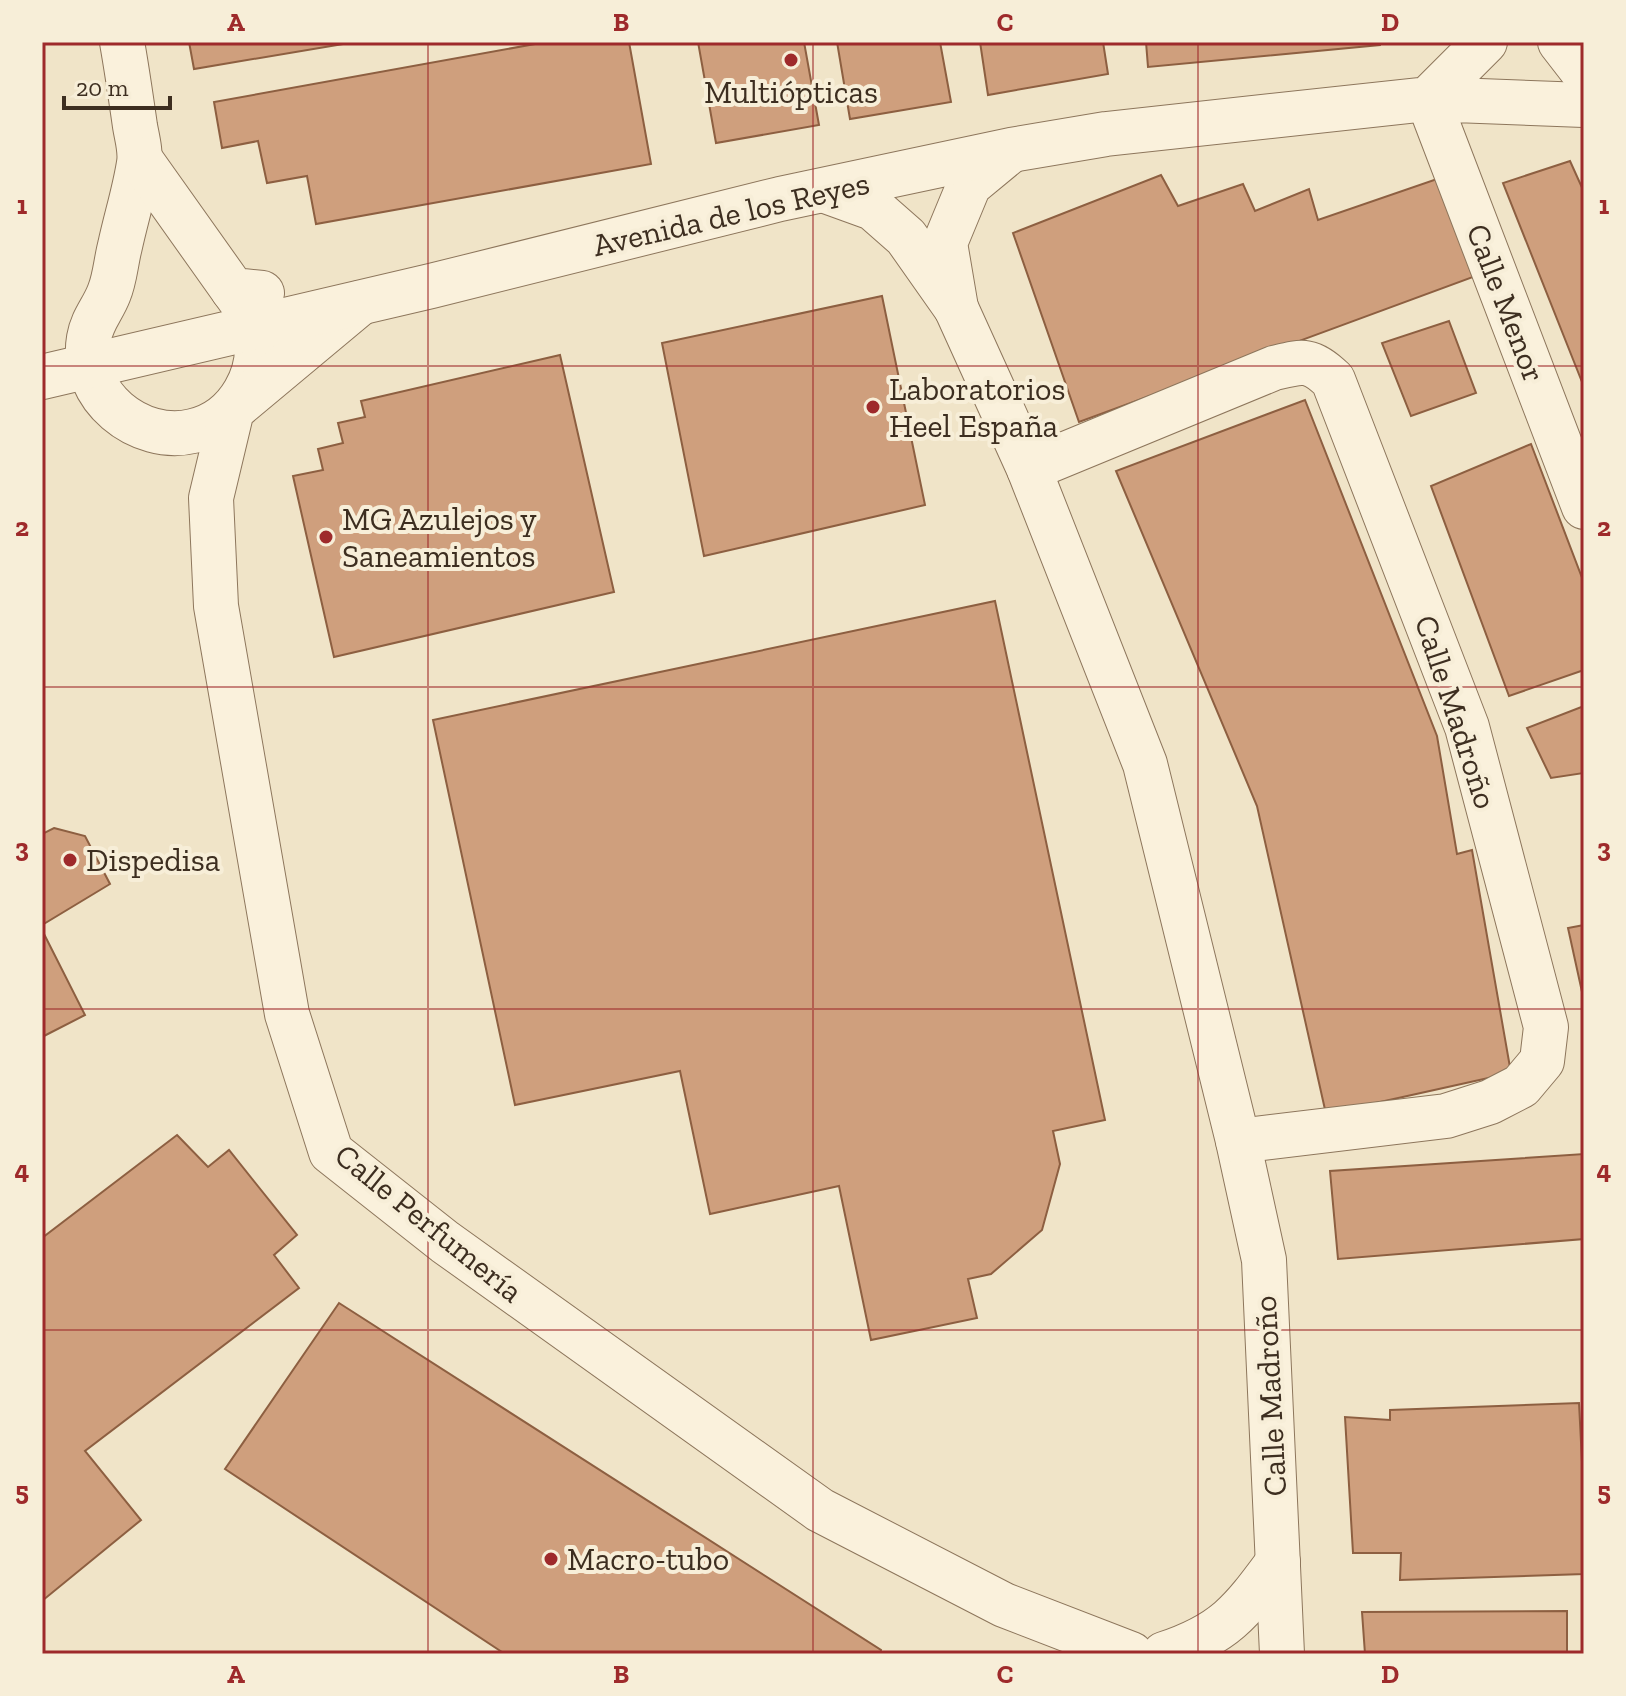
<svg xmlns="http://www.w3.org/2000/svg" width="1626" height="1696" font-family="'Zilla Slab',serif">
<rect width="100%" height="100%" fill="#f0e4c8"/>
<g fill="#cf9f7d" stroke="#8d5f41" stroke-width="2">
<path d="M189,42H355L194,69Z"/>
<path d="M546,42H629L651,164L316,224L307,176L267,183L258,141L222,148L214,102Z"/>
<path d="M698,42H804L819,125L716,143Z"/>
<path d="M837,42H940L951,102L850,119Z"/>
<path d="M980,42H1103L1108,74L988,95Z"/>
<path d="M1146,42H1381L1380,45L1148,67Z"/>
<path d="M1570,161L1584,192V387L1503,183Z"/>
<path d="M1161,175L1178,206L1243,184L1255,211L1309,189L1318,220L1437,179L1473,277L1079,422L1013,233Z"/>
<path d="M882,296L925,505L704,556L662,343Z"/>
<path d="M1449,321L1476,393L1411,416L1382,343Z"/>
<path d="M560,355L614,592L334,657L293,476L323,470L318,449L343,443L338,423L365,417L361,401Z"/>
<path d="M1305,400L1437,736L1457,854L1472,850L1511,1073L1326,1114L1257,806L1116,471Z"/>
<path d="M1531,444L1584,583V670L1509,696L1431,486Z"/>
<path d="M995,601L1105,1120L1053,1131L1060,1164L1042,1230L991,1274L968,1279L977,1318L871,1340L839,1186L710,1214L680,1071L515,1105L433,720Z"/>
<path d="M1584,706V773L1551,778L1527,728Z"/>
<path d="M54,828L85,836L110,884L42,925V834Z"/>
<path d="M1584,925V1001L1568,928Z"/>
<path d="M42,930L85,1015L42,1037Z"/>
<path d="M177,1135L208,1167L229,1150L297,1235L274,1255L299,1288L85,1451L141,1520L42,1601V1238Z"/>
<path d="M1584,1154V1239L1338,1259L1330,1171Z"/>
<path d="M339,1303L881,1650L880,1654H505L225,1469Z"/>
<path d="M1579,1403L1584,1501V1574L1400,1580L1401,1553H1353L1345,1417L1390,1420V1410Z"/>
<path d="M1567,1611V1654H1365L1362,1612Z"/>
</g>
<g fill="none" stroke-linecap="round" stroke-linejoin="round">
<defs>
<g id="minor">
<path d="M122,42C127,70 131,98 135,126C137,138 141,151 139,163C135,190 126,218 120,246C116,261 115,279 109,293C103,309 92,320 89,338C79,396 139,444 193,431C238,421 266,371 254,327C250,313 242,302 233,290"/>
<path d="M1560,42L1584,73"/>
<path d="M1584,105L1428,99L1584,507"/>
<path d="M140,159L233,290L262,293"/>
<path d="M826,191L873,208L906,237L956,308L945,243L969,185L1009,152"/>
<path d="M360,303L232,410L211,498L216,606L287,1014L331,1152L445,1242L820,1510L1004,1605L1131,1654"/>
<path d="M956,308L1029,469L1145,764L1238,1141L1264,1260L1282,1654"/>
<path d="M42,377L431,286L780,199L1011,150L1106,134L1428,99L1485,42"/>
<path d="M1029,469L1274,368C1303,361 1310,358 1333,380L1467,727L1546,1027L1542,1061L1521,1086L1490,1102L1446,1116L1238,1141"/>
<path d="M1164,1654C1225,1634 1241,1612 1278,1562"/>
</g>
</defs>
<use href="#minor" stroke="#8d765c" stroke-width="46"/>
<use href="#minor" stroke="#faf1dc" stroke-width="44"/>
</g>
<path fill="none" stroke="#9e2a2b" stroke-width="2" stroke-opacity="0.55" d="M428,42V1654M813,42V1654M1198,42V1654M42,366H1584M42,687H1584M42,1009H1584M42,1330H1584"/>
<g fill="#9e2a2b" stroke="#f7eed8" stroke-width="3">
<circle cx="791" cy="60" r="8"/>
<circle cx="873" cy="407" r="8"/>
<circle cx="326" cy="537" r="8"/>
<circle cx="70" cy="860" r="8"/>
<circle cx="551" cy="1559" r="8"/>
</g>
<g text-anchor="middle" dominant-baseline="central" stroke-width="8" stroke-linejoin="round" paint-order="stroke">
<g font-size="32" fill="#3d2e20" stroke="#f7eed8" text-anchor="start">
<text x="791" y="92" text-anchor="middle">Multiópticas</text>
<text x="889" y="389">Laboratorios<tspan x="889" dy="37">Heel España</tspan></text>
<text x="342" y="519">MG Azulejos y<tspan x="342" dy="37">Saneamientos</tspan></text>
<text x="86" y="860">Dispedisa</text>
<text x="567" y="1559">Macro-tubo</text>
</g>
<g font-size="32" fill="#3d2e20" stroke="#f7eed8">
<text transform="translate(731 214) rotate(-13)">Avenida de los Reyes</text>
<text transform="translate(1506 303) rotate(69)">Calle Menor</text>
<text transform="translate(1456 712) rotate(72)">Calle Madroño</text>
<text transform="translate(429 1223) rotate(39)">Calle Perfumería</text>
<text transform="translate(1270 1396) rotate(-93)">Calle Madroño</text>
</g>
</g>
<rect width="1626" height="1696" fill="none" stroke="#f7eed8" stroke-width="88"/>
<path d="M64 96v12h106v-12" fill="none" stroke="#3d2e20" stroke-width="4"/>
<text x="76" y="96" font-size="24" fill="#3d2e20" stroke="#f7eed8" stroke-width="6" paint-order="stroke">20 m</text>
<rect x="44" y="44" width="1538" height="1608" fill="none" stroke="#9e2a2b" stroke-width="3"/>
<g font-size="26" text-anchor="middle" font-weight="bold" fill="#9e2a2b">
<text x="236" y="31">A</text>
<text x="621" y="31">B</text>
<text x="1005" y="31">C</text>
<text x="1390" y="31">D</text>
<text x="22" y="214">1</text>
<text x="1604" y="214">1</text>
<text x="22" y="536">2</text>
<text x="1604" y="536">2</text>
<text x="22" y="857">3</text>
<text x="1604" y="857">3</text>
<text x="22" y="1179">4</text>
<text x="1604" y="1179">4</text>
<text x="22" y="1500">5</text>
<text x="1604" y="1500">5</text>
<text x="236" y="1683">A</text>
<text x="621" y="1683">B</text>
<text x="1005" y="1683">C</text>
<text x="1390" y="1683">D</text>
</g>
</svg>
